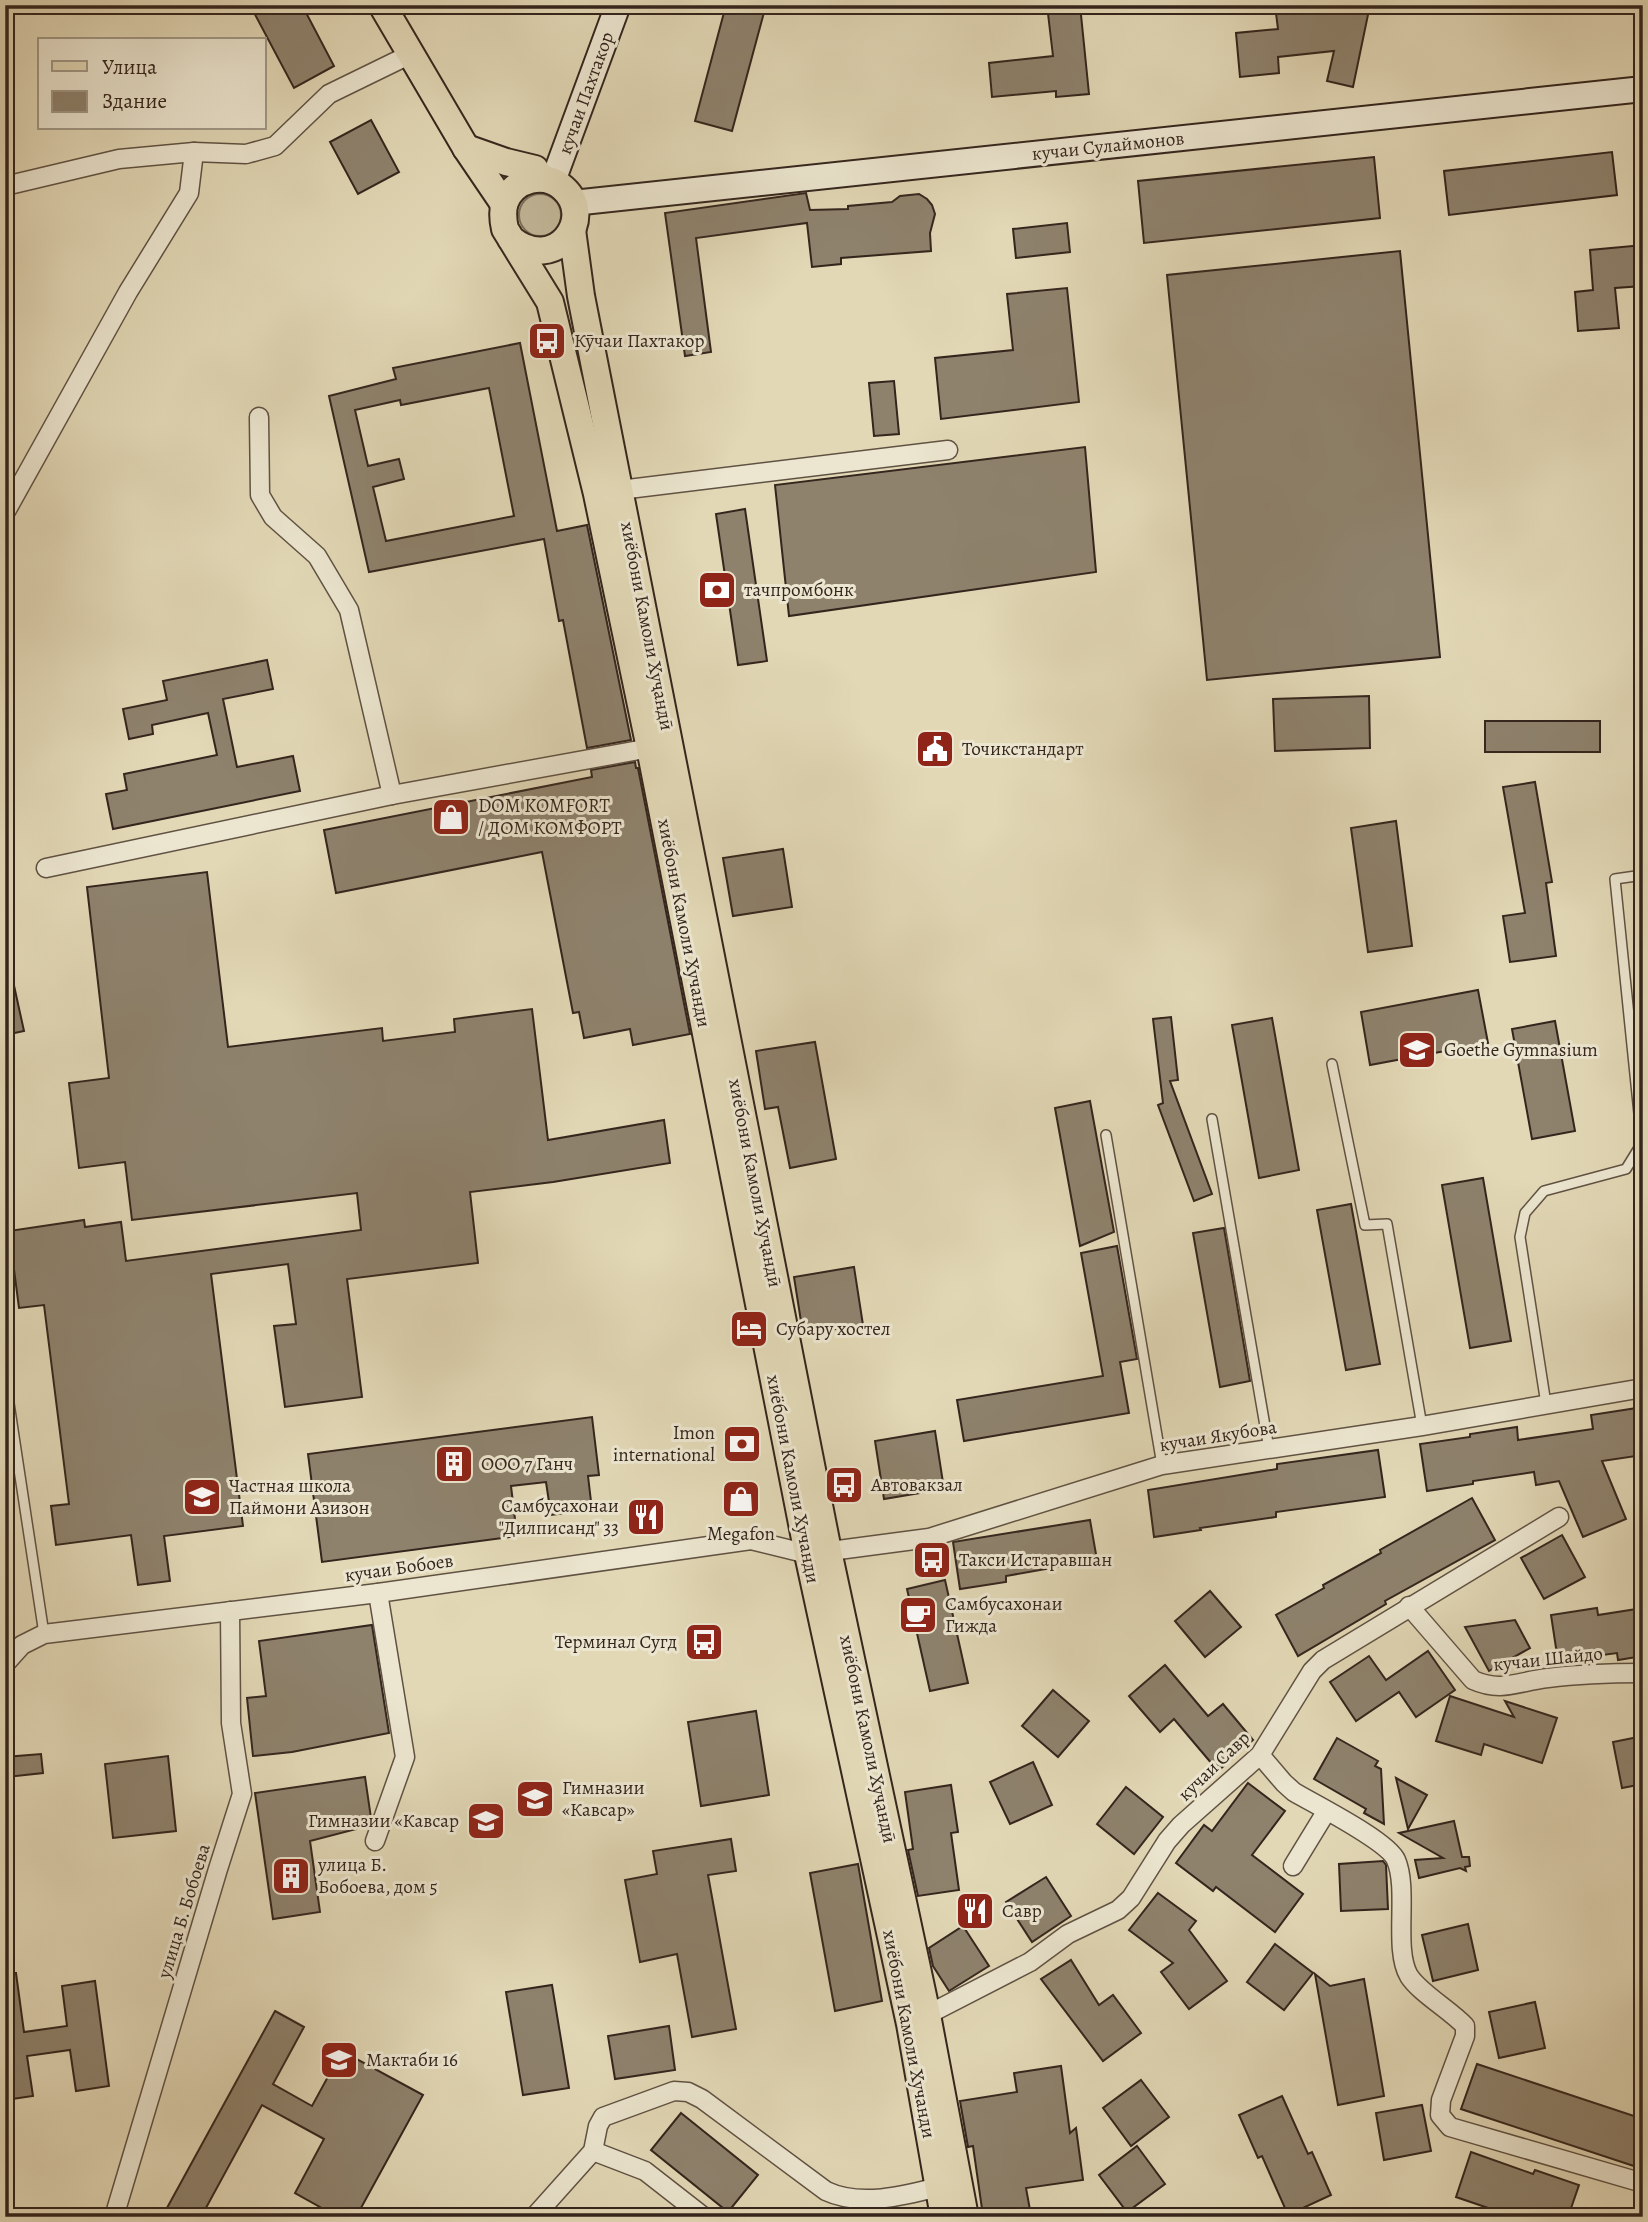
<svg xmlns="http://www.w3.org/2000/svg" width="1648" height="2222" font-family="Alegreya,serif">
<rect width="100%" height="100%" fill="#e2d8b6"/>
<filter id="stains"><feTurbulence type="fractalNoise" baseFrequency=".00286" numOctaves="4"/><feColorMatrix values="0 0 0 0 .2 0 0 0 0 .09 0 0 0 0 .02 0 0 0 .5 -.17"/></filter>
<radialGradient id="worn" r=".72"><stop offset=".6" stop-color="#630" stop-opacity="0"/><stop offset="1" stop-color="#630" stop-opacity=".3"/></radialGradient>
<circle fill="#c4ba9c" stroke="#7c705c" stroke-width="2" cx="540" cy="215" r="21"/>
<g fill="#8e826d" stroke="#34251d" stroke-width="2" fill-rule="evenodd">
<path d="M250,5H302L334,66L294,88Z"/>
<path d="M726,5H766L732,131L695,121Z"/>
<path d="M1047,5H1080L1089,94L1056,97V91L992,97L989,63L1053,56Z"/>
<path d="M1275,5H1370L1353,87L1327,81L1334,51L1278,57L1279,73L1240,77L1236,33L1278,29Z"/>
<path d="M371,120L399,172L358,194L330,142Z"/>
<path d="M1612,152L1617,195L1449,215L1444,171Z"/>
<path d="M1374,157L1380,218L1144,243L1138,181Z"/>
<path d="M806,193L810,210L848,209V206L892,202L900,196L919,194L927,199L932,205L935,214L930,233L931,251L841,258V264L812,267L807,223L696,238L711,352L685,356L665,213Z"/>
<path d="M1067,223L1070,252L1016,258L1013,229Z"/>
<path d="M1643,245V286L1615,288L1619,328L1578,331L1575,292L1593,290L1590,250Z"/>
<path d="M1400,251L1440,657L1207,680L1167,275Z"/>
<path d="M1067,288L1079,402L941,419L935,358L1013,350L1007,294Z"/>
<path d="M520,343L557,531L587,525L631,740L587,748L563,620L559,621L544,539L369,572L329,396L396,379L393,368ZM489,388L514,516L386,541L373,487L404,479L399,459L368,466L355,410L400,400L401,405Z"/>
<path d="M894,381L899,434L874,436L869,383Z"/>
<path d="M1085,447L1096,572L789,616L775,485Z"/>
<path d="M745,509L767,661L738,665L716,514Z"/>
<path d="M267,660L273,689L223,699L237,767L293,756L300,791L113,829L106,794L127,790L124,774L217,755L208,713L152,725L153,734L129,739L123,709L167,700L163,681Z"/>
<path d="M1369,696L1370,748L1275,751L1273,699Z"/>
<rect x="1485" y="721" width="115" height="31"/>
<path d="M635,762L636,768H638L690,1034L633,1045L630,1029L584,1038L579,1012L573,1013L542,852L336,893L324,830L592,777L591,770Z"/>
<path d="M1535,782L1552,882L1546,883L1556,956L1510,962L1503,916L1525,913L1503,787Z"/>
<path d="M1396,821L1412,946L1368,952L1351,828Z"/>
<path d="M783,849L792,907L733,916L723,858Z"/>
<path d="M207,872L228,1047L382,1028L383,1041L455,1032L454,1019L532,1009L548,1140L664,1120L670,1163L553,1182L470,1192L478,1263L347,1279L362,1397L285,1407L274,1326L296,1324L288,1264L211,1274L243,1526L164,1536L170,1581L138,1585L131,1535L56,1545L51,1506L69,1504L44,1305L19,1308L9,1231L84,1220L85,1227L121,1222L126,1261L361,1230L357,1193L132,1220L125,1162L79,1168L69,1083L109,1078L87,887Z"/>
<path d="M13,981L24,1031L5,1035V982Z"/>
<path d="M1478,990L1488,1043L1370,1065L1361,1012Z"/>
<path d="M1171,1017L1178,1080L1170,1081L1212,1194L1194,1201L1158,1105L1163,1103L1153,1019Z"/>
<path d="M1272,1018L1299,1170L1259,1178L1232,1025Z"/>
<path d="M1555,1021L1575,1131L1532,1139L1512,1029Z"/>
<path d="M815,1042L836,1159L790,1168L778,1107L765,1109L756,1051Z"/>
<path d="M1090,1101L1114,1232L1080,1246L1055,1108Z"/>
<path d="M1483,1178L1511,1341L1470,1348L1442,1185Z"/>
<path d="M1351,1204L1380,1364L1346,1370L1317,1210Z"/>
<path d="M1224,1228L1250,1381L1220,1387L1193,1233Z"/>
<path d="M1117,1246L1137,1359L1120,1362L1129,1413L964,1441L957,1400L1103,1376L1081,1253Z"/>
<path d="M854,1267L863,1325L803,1334L794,1277Z"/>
<path d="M1637,1408L1643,1455L1602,1461L1626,1519L1583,1537L1559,1481L1536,1485L1534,1472L1473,1481V1484L1427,1491L1420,1444L1470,1437V1434L1517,1427L1518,1440L1593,1429L1591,1415Z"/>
<path d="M592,1417L599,1475L588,1476L592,1510L551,1515L546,1482L511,1486L517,1536L322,1562L308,1454Z"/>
<path d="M935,1431L944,1489L884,1499L875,1441Z"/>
<path d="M1378,1450L1385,1497L1276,1512V1517L1200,1528L1201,1530L1154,1537L1148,1490L1277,1469V1464Z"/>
<path d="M1472,1498L1495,1540L1385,1601L1386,1604L1298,1656L1276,1615L1324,1588L1323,1585L1381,1553L1380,1550Z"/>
<path d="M1090,1520L1097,1560L1006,1576V1582L960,1589L953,1542Z"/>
<path d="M1562,1535L1585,1577L1544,1599L1521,1558Z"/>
<path d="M945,1580L968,1683L930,1691L907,1589Z"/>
<path d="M1210,1591L1241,1627L1205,1657L1175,1621Z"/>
<path d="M1597,1608L1598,1615L1643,1608V1656L1618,1660L1617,1653L1558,1661L1551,1615Z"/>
<path d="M1515,1620L1530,1648L1489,1671L1465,1627Z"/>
<path d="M372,1625L389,1733L292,1752L253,1756L247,1698L266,1696L259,1641Z"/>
<path d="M1428,1651L1455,1690L1416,1717L1399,1692L1356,1721L1330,1682L1369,1656L1386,1680Z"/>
<path d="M1165,1665L1208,1716L1223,1704L1253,1740L1218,1771L1174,1719L1160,1732L1129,1696Z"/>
<path d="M1053,1690L1089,1721L1058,1757L1022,1726Z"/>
<path d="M1450,1696L1514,1717L1505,1701L1557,1718L1542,1763L1484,1744L1481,1755L1436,1741Z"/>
<path d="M756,1711L769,1795L701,1806L688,1722Z"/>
<path d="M1643,1736V1784L1622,1788L1613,1742Z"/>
<path d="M1337,1738L1378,1761L1375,1766L1381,1769L1384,1824L1364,1813L1366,1809L1314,1779Z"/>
<path d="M41,1754L43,1773L7,1777L5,1757Z"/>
<path d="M168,1756L176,1831L113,1838L105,1764Z"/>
<path d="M1033,1762L1052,1805L1010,1824L990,1782Z"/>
<path d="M365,1777L371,1818L368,1826L310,1841L320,1912L273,1919L255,1793Z"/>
<path d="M1396,1778L1427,1795L1408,1829Z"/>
<path d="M1248,1783L1285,1811L1252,1855L1303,1894L1275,1932L1216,1887L1213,1891L1176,1863L1204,1825L1212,1831Z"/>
<path d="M951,1785L958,1832L951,1833L959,1890L918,1896L908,1850L913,1849L905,1792Z"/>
<path d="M1126,1787L1163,1817L1134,1854L1097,1824Z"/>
<path d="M1454,1821L1462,1857H1469L1470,1866L1465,1867L1466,1871L1460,1868L1419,1878L1415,1860L1443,1858L1399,1833Z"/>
<path d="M731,1839L736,1871L708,1875L736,2029L692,2037L677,1954L640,1962L625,1880L657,1874L653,1851Z"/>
<path d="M1383,1861L1386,1865L1388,1909L1341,1911L1339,1864Z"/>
<path d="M858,1864L882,2001L835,2011L810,1873Z"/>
<path d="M1046,1877L1071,1916L1032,1942L1006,1902Z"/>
<path d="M1158,1893L1196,1921L1189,1930L1227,1981L1189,2009L1161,1972L1173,1963L1129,1930Z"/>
<path d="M1468,1924L1478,1970L1433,1981L1422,1935Z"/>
<path d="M963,1926L989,1966L949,1991L933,1966L929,1948Z"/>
<path d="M1275,1944L1313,1973L1284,2010L1247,1982Z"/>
<path d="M1071,1960L1099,2005L1113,1995L1141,2033L1103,2061L1041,1979Z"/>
<path d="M5,1973H16L24,2032L67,2026L62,1986L95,1981L109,2086L76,2091L70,2050L27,2056L33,2096L5,2100Z"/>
<path d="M1315,1974L1330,1986L1364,1979L1384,2096L1338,2105Z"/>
<path d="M552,1985L569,2088L523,2095L506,1992Z"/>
<path d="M1535,2002L1545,2048L1499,2058L1489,2012Z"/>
<path d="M275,2011L304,2027L273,2084L312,2106L342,2051L423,2095L356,2217H338L295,2193L324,2139L262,2105L201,2217H162Z"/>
<path d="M669,2026L675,2070L615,2079L608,2036Z"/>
<path d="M1477,2064L1643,2119V2169L1461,2109Z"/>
<path d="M1061,2066L1070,2133L1076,2128L1083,2180L1026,2188L1030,2210L983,2216L973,2146L968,2147L960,2101L1017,2092L1014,2073Z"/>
<path d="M1141,2080L1169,2117L1131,2146L1103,2108Z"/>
<path d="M1282,2096L1308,2154L1312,2152L1331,2195L1288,2215L1262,2156L1258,2158L1239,2115Z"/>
<path d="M1422,2105L1431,2151L1384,2160L1376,2113Z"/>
<path d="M681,2113L758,2175L728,2212L651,2150Z"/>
<path d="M1137,2146L1165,2184L1127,2212L1099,2175Z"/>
<path d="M1471,2152L1533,2174L1535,2170L1579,2185L1568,2217H1526L1502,2208L1500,2212L1456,2197Z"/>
</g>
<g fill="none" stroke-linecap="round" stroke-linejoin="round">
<defs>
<g id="service">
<path d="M1332,1064L1365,1225L1387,1224L1422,1426"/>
<path d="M1212,1119L1269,1449"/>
<path d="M1106,1135L1162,1465"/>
<path d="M5,1377L44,1634"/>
<path d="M1546,1404L1520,1237L1525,1213L1544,1191L1626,1169L1642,1143L1615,879L1643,875"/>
</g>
<g id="minor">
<path d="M5,186L119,159L194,152L246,154L275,146L329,94L411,54"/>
<path d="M259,417L260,495L273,517L317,556L349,610L392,795"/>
<path d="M620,490L948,450"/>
<path d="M5,513L128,292L189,193L194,152"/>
<path d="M46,868L392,795L650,748"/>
<path d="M1409,1606L1473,1680C1502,1693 1519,1681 1548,1678C1580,1674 1611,1673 1643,1673"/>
<path d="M5,1664L22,1645L44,1634L378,1593L751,1540L808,1554L929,1538L1162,1465L1422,1426L1643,1388"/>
<path d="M1260,1755L1284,1783L1294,1792C1316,1805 1388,1841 1396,1860C1409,1890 1393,1949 1409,1976C1420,1993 1450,2010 1465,2026V2036L1441,2100L1440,2115L1450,2127L1643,2183"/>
<path d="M375,1841L405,1757L378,1593"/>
<path d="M1293,1866L1326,1812"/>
<path d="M927,2015L1030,1962L1068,1934L1118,1910L1131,1898L1167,1841L1181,1825L1260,1755L1312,1671L1323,1660L1559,1517"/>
<path d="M593,2151L645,2171L704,2217"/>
<path d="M114,2217L218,1869L242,1794L231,1723L230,1611"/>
<path d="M534,2217L593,2151L598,2126L603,2117L674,2091L688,2092L702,2099L826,2191C860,2207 903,2196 938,2187"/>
</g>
<g id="secondary">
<path d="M553,181L618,5"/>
<path d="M573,203L1643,89"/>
</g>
<g id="primary">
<path d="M382,5L466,148L504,204"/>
<path d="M466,148L506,162L535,169L541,178"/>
<path d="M572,230L581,296L828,1551L927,2015L965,2217"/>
<path d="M511,239C555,275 597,218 563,188C544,171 514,179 505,202C502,211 503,220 505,229L550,302L597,494L650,748L808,1554L910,2024L944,2217"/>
</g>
</defs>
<use href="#service" stroke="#605243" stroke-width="12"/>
<use href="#minor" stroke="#605243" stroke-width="21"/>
<use href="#secondary" stroke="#34251d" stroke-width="28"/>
<use href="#primary" stroke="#34251d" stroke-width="30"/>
<use href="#service" stroke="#ece6d0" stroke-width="9"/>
<use href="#minor" stroke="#ece6d0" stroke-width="18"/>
<use href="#secondary" stroke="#ece6d0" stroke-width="24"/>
<use href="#primary" stroke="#e2d8b6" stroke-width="26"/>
</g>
<defs>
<symbol id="bus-square" viewBox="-11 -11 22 22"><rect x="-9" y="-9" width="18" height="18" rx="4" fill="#8f2418" stroke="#ece6d0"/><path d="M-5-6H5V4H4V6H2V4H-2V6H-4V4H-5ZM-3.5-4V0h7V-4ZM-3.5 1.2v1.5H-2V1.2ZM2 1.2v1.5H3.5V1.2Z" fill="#fff"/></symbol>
<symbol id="bank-square" viewBox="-11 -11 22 22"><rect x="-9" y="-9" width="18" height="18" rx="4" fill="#8f2418" stroke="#ece6d0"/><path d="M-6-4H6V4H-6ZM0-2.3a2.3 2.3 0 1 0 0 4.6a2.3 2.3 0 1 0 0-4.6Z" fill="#fff"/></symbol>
<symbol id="civic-square" viewBox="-11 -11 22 22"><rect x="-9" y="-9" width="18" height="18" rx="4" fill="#8f2418" stroke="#ece6d0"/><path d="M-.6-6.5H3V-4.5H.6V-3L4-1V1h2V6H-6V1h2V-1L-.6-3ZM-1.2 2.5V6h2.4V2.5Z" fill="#fff"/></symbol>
<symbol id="shop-square" viewBox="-11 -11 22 22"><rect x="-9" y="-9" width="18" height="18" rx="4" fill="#8f2418" stroke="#ece6d0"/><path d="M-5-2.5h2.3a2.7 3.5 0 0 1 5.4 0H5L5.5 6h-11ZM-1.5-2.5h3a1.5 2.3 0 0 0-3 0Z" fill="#fff"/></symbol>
<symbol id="school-square" viewBox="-11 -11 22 22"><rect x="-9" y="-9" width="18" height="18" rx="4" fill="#8f2418" stroke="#ece6d0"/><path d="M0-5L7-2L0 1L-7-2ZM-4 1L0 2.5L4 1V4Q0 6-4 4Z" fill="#fff"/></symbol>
<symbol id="hotel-square" viewBox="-11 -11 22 22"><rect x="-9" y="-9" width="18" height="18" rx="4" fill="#8f2418" stroke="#ece6d0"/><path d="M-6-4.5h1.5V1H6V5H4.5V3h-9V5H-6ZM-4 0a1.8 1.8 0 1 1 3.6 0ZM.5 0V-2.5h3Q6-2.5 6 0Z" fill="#fff"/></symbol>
<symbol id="building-square" viewBox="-11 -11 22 22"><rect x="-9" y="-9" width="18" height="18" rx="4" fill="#8f2418" stroke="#ece6d0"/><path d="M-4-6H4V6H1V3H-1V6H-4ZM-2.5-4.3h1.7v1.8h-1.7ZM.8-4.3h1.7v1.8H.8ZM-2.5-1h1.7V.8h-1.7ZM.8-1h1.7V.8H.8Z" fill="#fff"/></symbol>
<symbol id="restaurant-square" viewBox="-11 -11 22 22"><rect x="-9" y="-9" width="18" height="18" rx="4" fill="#8f2418" stroke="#ece6d0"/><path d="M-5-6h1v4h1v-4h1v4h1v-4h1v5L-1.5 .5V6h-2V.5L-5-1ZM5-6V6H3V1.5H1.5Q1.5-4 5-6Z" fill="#fff"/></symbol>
<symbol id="cafe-square" viewBox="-11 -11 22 22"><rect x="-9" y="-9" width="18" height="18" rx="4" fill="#8f2418" stroke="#ece6d0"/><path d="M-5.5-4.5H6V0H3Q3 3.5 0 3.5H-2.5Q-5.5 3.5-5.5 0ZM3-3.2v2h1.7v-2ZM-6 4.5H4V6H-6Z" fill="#fff"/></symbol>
</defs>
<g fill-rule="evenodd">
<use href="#bus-square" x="525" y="319" width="44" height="44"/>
<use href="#bank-square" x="695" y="568" width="44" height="44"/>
<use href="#civic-square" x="913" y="727" width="44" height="44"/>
<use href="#shop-square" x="429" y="795" width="44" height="44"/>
<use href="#school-square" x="1395" y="1028" width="44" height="44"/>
<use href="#hotel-square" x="727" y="1307" width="44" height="44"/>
<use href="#bank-square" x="720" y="1422" width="44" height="44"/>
<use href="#building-square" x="432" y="1442" width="44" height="44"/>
<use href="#bus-square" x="822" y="1463" width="44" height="44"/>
<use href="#school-square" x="180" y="1475" width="44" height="44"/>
<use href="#shop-square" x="719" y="1477" width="44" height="44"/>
<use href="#restaurant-square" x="624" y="1495" width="44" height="44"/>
<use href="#bus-square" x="910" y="1538" width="44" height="44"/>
<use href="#cafe-square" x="896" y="1593" width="44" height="44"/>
<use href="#bus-square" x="682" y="1620" width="44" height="44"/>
<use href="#school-square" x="513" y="1777" width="44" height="44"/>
<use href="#school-square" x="464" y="1799" width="44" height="44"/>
<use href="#building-square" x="269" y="1854" width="44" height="44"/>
<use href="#restaurant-square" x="953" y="1889" width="44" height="44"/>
<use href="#school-square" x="317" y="2038" width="44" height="44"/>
</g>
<g text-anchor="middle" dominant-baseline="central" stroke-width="6" stroke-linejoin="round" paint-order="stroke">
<g font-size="19" fill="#34251d" stroke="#ece6d0">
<text transform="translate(586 93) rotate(-70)">кучаи Пахтакор</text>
<text transform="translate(1108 146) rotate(-6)">кучаи Сулаймонов</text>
<text transform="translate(647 626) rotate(79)">хиёбони Камоли Хуҷандӣ</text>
<text transform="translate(684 923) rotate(79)">хиёбони Камоли Хучанди</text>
<text transform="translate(755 1183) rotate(79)">хиёбони Камоли Хуҷандӣ</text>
<text transform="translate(1218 1436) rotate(-9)">кучаи Якубова</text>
<text transform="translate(793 1479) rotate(79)">хиёбони Камоли Хучанди</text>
<text transform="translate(399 1568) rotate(-8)">кучаи Бобоев</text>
<text transform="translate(1548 1659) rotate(-6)">кучаи Шайдо</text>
<text transform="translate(868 1739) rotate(78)">хиёбони Камоли Хуҷандӣ</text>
<text transform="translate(1214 1766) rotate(-44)">кучаи Савр</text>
<text transform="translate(184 1911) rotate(-73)">улица Б. Бобоева</text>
<text transform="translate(909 2034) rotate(79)">хиёбони Камоли Хучанди</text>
</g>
<g font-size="19" fill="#34251d" stroke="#ece6d0" text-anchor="start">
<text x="574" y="341">Кӯчаи Пахтакор</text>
<text x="744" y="590">тачпромбонк</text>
<text x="962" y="749">Точикстандарт</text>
<text x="478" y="806">DOM KOMFORT<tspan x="478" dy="22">/ ДОМ КОМФОРТ</tspan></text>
<text x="1444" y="1050">Goethe Gymnasium</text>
<text x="776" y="1329">Субару хостел</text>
<text x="715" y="1433" text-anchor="end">Imon<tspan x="715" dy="22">international</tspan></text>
<text x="481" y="1464">ООО 7 Ганч</text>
<text x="871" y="1485">Автовакзал</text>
<text x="229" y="1486">Частная школа<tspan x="229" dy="22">Паймони Азизон</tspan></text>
<text x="619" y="1506" text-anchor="end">Самбусахонаи<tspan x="619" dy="22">"Дилписанд" 33</tspan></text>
<text x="741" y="1534" text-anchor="middle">Megafon</text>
<text x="959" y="1560">Такси Истаравшан</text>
<text x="945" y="1604">Самбусахонаи<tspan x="945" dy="22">Гижда</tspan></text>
<text x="677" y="1642" text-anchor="end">Терминал Сугд</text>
<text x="562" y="1788">Гимназии<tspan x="562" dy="22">«Кавсар»</tspan></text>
<text x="459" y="1821" text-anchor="end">Гимназии «Кавсар</text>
<text x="318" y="1865">улица Б.<tspan x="318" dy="22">Бобоева, дом 5</tspan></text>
<text x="1002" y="1911">Савр</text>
<text x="366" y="2060">Мактаби 16</text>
</g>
</g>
<rect width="1648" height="2222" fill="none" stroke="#e2d8b6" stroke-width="28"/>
<rect x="7" y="7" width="1634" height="2208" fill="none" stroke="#34251d" stroke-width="3.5"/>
<rect x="14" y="14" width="1620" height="2194" fill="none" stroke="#34251d" stroke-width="2"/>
<rect x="38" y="38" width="228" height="91" fill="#ece6d0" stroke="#a29988" stroke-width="2"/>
<rect x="52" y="61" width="35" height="10" fill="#e2d8b6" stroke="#a29988" stroke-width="2"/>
<text x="102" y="74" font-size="21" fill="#34251d">Улица</text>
<rect x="52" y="91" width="35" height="21" fill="#8e826d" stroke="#a29988" stroke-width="2"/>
<text x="102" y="108" font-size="21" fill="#34251d">Здание</text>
<rect width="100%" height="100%" filter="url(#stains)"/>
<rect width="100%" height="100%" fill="url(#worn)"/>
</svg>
